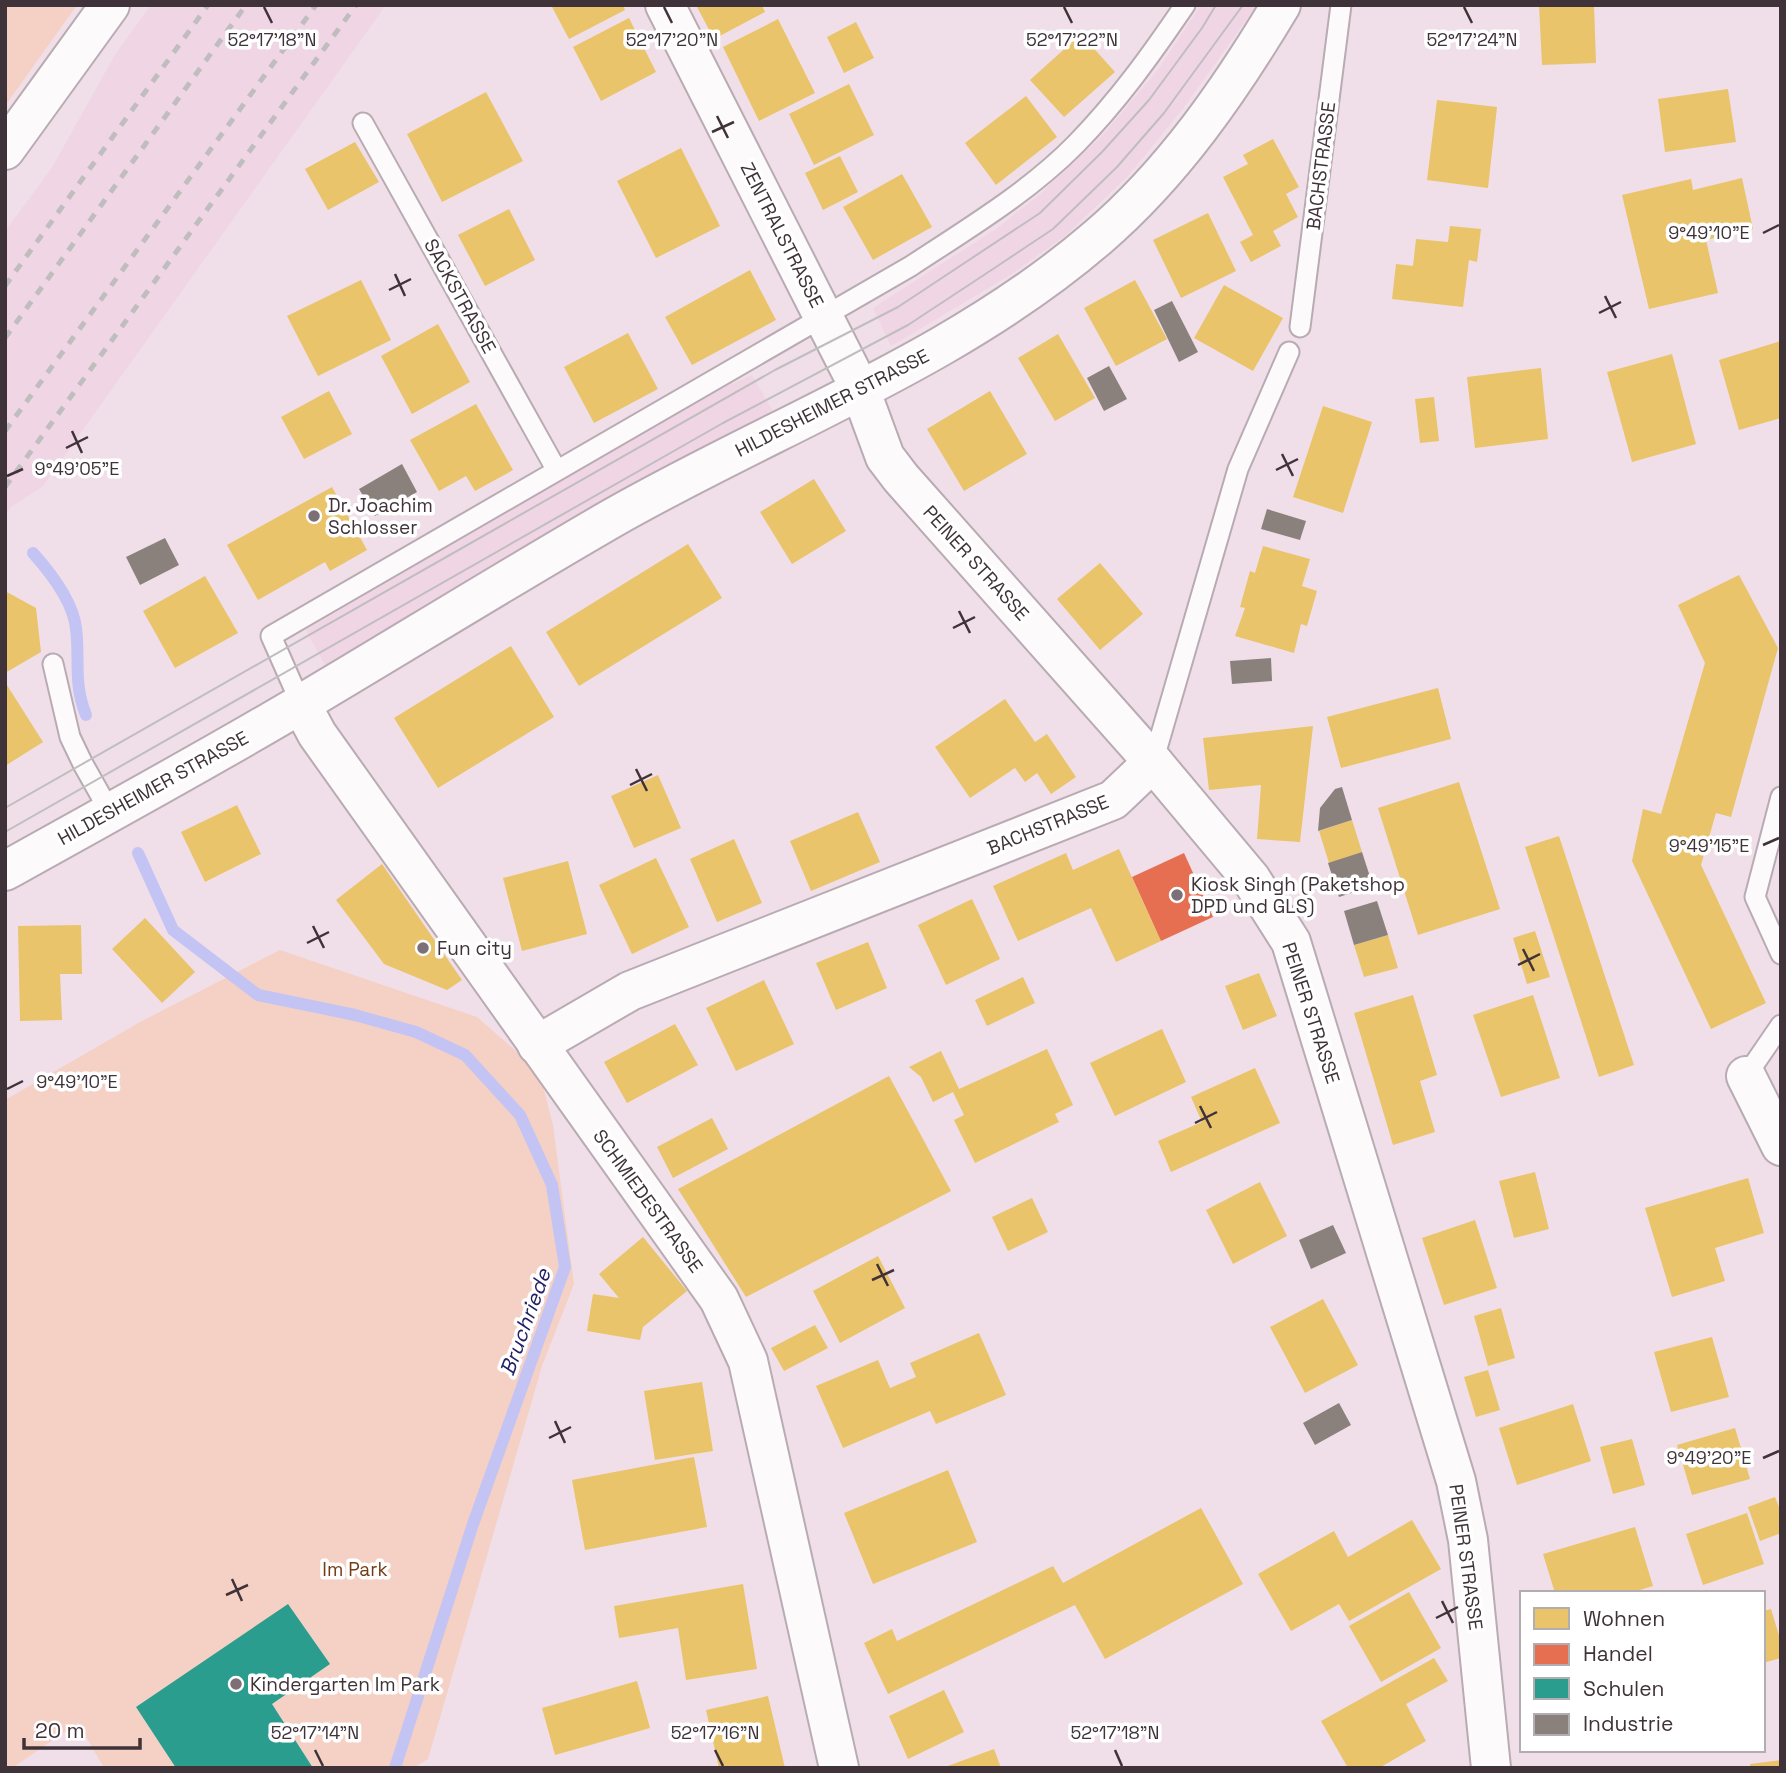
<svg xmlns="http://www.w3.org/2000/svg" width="1786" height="1773" font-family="'Space Grotesk',sans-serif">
<rect width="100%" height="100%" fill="#f0dfe8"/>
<g fill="#f0d5e4">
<path d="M151,5H386L43,486L11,507L5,516V231L51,169L116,53Z"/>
<path d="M1201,5H1257L1182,110L1127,177L1065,236L1007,277L891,346L873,308L996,229L1039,195L1101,137L1157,71Z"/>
<path d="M752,375L774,413L667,466L326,667L306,630L710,394Z"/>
</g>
<g fill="#f5d1c5">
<path d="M5,5H77L5,106Z"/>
<path d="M280,950L477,1017L539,1071L553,1125L574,1284L542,1366L428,1759L413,1768H104L78,1723L12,1768H5V1100L140,1022Z"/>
</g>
<g fill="#e9c46a">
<path d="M551,5H623L625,10L569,39Z"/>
<path d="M696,5H762L765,12L714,39Z"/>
<path d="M1539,5H1594L1596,63L1542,65Z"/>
<path d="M629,18L656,72L601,101L573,47Z"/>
<path d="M778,19L815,93L759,121L723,47Z"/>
<path d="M856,22L874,58L844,73L827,37Z"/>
<path d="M1081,34L1115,72L1064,117L1030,80Z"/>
<path d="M849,84L874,135L814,165L789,114Z"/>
<path d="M1728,89L1736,142L1665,152L1658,99Z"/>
<path d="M486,92L523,161L442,202L407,134Z"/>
<path d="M1026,96L1057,137L996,185L965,143Z"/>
<path d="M1437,100L1497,107L1488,188L1427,180Z"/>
<path d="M1273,139L1299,187L1286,194L1298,217L1273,231L1281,246L1251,262L1240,242L1253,235L1223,177L1248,164L1243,155Z"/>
<path d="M355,142L379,182L328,210L305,169Z"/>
<path d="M681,148L720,226L656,258L617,181Z"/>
<path d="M840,156L858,192L823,210L805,173Z"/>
<path d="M902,174L932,227L873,260L843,207Z"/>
<path d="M1742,178L1753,229L1706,240L1718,293L1649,309L1622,195L1691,179L1693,190Z"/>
<path d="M509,209L535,260L485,286L458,235Z"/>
<path d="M1208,213L1236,271L1181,298L1153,240Z"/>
<path d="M1450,226L1481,229L1477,262L1469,260L1463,307L1392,299L1396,264L1413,266L1416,239L1448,242Z"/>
<path d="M750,270L776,320L692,365L665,317Z"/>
<path d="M361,280L391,340L318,376L287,316Z"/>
<path d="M1135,280L1167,339L1116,366L1084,308Z"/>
<path d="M1224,285L1283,318L1253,371L1194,338Z"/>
<path d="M438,324L470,382L412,414L381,356Z"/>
<path d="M628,333L658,389L594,423L564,367Z"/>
<path d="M1058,334L1095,398L1055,421L1018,358Z"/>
<path d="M1781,341V418L1739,430L1719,360Z"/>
<path d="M1672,354L1696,444L1632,462L1607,372Z"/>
<path d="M1541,368L1548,439L1475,448L1467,377Z"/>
<path d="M329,391L352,434L304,459L281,417Z"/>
<path d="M990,391L1027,454L964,491L927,429Z"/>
<path d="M1434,397L1439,441L1420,443L1415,399Z"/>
<path d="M476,404L513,470L475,491L466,476L439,491L410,440Z"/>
<path d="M1323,406L1372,422L1343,513L1293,497Z"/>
<path d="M814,479L846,531L792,564L760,512Z"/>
<path d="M332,487L367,550L330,571L325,562L258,600L227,545Z"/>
<path d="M688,544L722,598L579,686L546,632Z"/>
<path d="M1263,546L1310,559L1302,586L1317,591L1307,626L1301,624L1294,653L1235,636L1245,608L1240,607L1250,571L1255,573Z"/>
<path d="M1100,563L1143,614L1100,650L1057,599Z"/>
<path d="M1739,575L1778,648L1731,817L1716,813L1701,865L1766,1003L1711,1029L1632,861L1643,809L1661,814L1705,663L1678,605Z"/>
<path d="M205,576L238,633L175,668L143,611Z"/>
<path d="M5,591L36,608L41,652L5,673Z"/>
<path d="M511,646L554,717L438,788L394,718Z"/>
<path d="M5,682L43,742L5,766Z"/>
<path d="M1438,688L1451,739L1341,768L1327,717Z"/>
<path d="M1005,699L1035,742L1047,734L1076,777L1051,794L1037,773L1025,782L1015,768L970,798L935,747Z"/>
<path d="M1313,726L1300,842L1257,839L1261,785L1209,790L1203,738Z"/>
<path d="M658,775L681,828L634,848L611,796Z"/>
<path d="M1459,782L1500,909L1418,935L1378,808Z"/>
<path d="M237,805L261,854L205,882L181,832Z"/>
<path d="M858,812L880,862L811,891L790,841Z"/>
<path d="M1352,820L1362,852L1329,863L1319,831Z"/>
<path d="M1559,836L1634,1065L1599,1077L1525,847Z"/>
<path d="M734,839L762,903L717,922L690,859Z"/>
<path d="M1119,849L1161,941L1116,962L1091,908L1018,941L993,886L1066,853L1073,870Z"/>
<path d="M656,858L689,927L632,954L599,885Z"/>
<path d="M568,861L587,934L522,951L503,878Z"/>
<path d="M382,864L462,980L447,990L384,964L336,900Z"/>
<path d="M972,899L1000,959L946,985L918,925Z"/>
<path d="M145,918L195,972L162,1003L112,949Z"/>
<path d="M81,925L82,974H60L62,1020L20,1021L18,926Z"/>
<path d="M1535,931L1550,977L1527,984L1513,938Z"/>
<path d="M1388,935L1398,968L1364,977L1354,945Z"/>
<path d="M868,942L887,988L836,1010L816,963Z"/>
<path d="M1259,973L1277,1016L1243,1030L1225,986Z"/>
<path d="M1023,977L1035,1003L987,1026L975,1000Z"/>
<path d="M764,980L794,1044L736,1071L706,1008Z"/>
<path d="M1413,995L1437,1075L1420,1081L1435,1132L1393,1145L1354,1013Z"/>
<path d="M1533,995L1560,1078L1501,1097L1473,1015Z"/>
<path d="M675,1024L698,1065L627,1103L604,1062Z"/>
<path d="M1162,1029L1186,1082L1115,1116L1090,1063Z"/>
<path d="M1047,1049L1073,1105L1055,1114L1059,1122L975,1163L954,1120L964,1115L953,1092L933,1102L921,1077L909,1067L941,1051L959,1089Z"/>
<path d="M1255,1068L1280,1123L1171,1172L1158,1141L1202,1122L1191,1097Z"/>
<path d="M889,1076L951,1191L746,1297L678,1189Z"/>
<path d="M712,1118L728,1149L673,1178L657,1147Z"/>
<path d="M1535,1172L1549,1229L1514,1238L1499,1181Z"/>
<path d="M1748,1178L1764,1233L1715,1248L1725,1281L1672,1297L1645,1208Z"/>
<path d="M1260,1182L1287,1236L1233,1264L1206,1210Z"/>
<path d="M1032,1198L1048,1232L1008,1251L992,1217Z"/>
<path d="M1475,1220L1497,1288L1444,1305L1422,1238Z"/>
<path d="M643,1237L687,1291L643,1327L640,1340L587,1331L593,1294L619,1298L599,1274Z"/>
<path d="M878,1256L905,1308L840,1343L813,1291Z"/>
<path d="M1323,1299L1358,1365L1305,1393L1270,1327Z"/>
<path d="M1501,1308L1515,1358L1488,1366L1474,1316Z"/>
<path d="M815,1325L828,1348L784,1371L771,1348Z"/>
<path d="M979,1333L1006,1395L936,1424L930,1411L843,1448L816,1386L878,1360L890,1388L916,1377L910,1363Z"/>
<path d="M1712,1337L1729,1397L1671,1412L1654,1352Z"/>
<path d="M1488,1370L1500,1410L1476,1417L1464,1377Z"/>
<path d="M702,1382L713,1451L655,1460L644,1391Z"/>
<path d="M1573,1404L1591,1461L1517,1485L1499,1428Z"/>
<path d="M1735,1428L1750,1479L1692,1495L1677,1445Z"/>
<path d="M1632,1439L1645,1485L1613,1494L1600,1447Z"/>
<path d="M694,1457L707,1527L585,1550L572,1480Z"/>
<path d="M948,1470L977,1542L873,1584L844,1513Z"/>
<path d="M1775,1497L1781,1512V1533L1760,1541L1748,1507Z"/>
<path d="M1201,1508L1243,1584L1105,1659L1075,1605L888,1694L864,1643L892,1629L897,1641L1053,1566L1063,1583Z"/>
<path d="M1747,1513L1764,1564L1703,1585L1686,1534Z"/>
<path d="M1412,1520L1441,1569L1349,1621L1339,1604L1291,1631L1258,1574L1334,1531L1348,1557Z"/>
<path d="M1635,1527L1653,1586L1630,1593H1555L1543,1554Z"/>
<path d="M743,1584L757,1669L686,1680L678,1628L619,1638L614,1606Z"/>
<path d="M1409,1592L1441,1648L1381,1682L1349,1626Z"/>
<path d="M1771,1609L1781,1642V1658L1763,1663V1611Z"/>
<path d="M1434,1658L1448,1681L1406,1704L1426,1741L1379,1768H1348L1321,1721Z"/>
<path d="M637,1681L650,1728L555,1755L542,1708Z"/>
<path d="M944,1690L964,1732L908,1759L889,1716Z"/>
<path d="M768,1696L785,1768H719L706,1710Z"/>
<path d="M994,1749L1001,1768H945V1767Z"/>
<path d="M1781,1760V1768H1750V1764Z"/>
</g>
<path fill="#e76f51" d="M1184,853L1213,917L1161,941L1132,877Z"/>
<path fill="#2a9d8f" d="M288,1604L330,1664L272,1704L313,1768H176L136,1707Z"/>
<g fill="#8a817c">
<path d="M1172,301L1198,352L1179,362L1154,310Z"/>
<path d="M1109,366L1127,399L1104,411L1087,378Z"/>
<path d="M402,464L417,492L375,516L359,489Z"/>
<path d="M1267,509L1306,521L1300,540L1261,529Z"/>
<path d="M165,538L179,565L140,585L126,557Z"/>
<path d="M1271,658L1272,681L1232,684L1230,661Z"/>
<path d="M1342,787L1352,820L1318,831L1320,808L1335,789Z"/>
<path d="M1362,852L1373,886L1339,897L1328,863Z"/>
<path d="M1377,901L1388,935L1354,945L1344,911Z"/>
<path d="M1333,1225L1346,1253L1311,1269L1299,1240Z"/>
<path d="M1339,1403L1351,1425L1315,1445L1303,1423Z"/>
</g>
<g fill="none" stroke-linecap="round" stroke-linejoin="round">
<g stroke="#c3c4f3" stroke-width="12">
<path d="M33,553C50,572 73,602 76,628C80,660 73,683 86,715"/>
<path d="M138,853L173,930L258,995L355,1015L416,1032L465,1055L520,1115L552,1185L565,1267L473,1524L395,1768"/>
</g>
<defs>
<g id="service">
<path d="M363,123L556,469"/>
<path d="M1300,327L1341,5"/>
<path d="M53,664L70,737L83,764L110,812"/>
<path d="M301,704L271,636L911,266C967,229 1029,192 1076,144C1118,101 1151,55 1185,5"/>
<path d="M1153,762L1238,469L1289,352"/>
<path d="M1781,797L1755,897L1781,954"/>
<path d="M1746,1076L1781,1025"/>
</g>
<g id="minor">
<path d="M665,5L860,389"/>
<path d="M301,704L317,734L719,1299L748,1361L839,1768"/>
<path d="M537,1045L630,991L1113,800L1153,762"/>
<path d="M1746,1076L1781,1146"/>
</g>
<g id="tertiary">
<path d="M5,150L110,5"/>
<path d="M860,389L885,457L901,478L1153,762L1251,879L1291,942L1456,1481L1468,1540L1491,1768"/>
<path d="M5,871C105,815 207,760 306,701C407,641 507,579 609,520C771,427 954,361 1097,238C1173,173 1230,90 1281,5"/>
</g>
</defs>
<use href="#service" stroke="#b8abb2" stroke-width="23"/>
<use href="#minor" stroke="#b8abb2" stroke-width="42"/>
<use href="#tertiary" stroke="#b8abb2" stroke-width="42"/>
<use href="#service" stroke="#fdfafc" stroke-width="19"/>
<use href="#minor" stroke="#fdfafc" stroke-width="38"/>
<use href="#tertiary" stroke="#fdfafc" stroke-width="38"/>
<g stroke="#c0bdbe" stroke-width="2">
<path d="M5,808L775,370L898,307L1040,213L1102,152L1149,100L1202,28L1216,5"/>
<path d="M5,832L723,423L908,325L993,269L1053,229L1117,167L1164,113L1243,5"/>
</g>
<g stroke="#c0bdbe" stroke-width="5" stroke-dasharray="9 9" stroke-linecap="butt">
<path d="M5,286L208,5"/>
<path d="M5,338L246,5"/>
<path d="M5,431L316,5"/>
<path d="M5,487L356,5"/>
</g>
</g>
<path fill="none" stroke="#3f3339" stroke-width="2.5" d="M264,7L272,23M664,7L672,23M1064,7L1072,23M1464,7L1472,23M717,116L728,138M712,132L734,122M1763,233L1779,225M395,274L405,296M389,290L411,279M1605,296L1616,318M1599,313L1621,302M72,431L82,453M66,448L88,437M1282,454L1293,476M1276,470L1298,459M7,476L23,469M959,611L970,633M953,628L975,617M636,769L647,791M630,785L652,774M1763,845L1779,838M313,926L324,948M307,943L329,932M1523,949L1534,971M1518,965L1540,954M7,1089L23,1081M1200,1106L1211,1128M1195,1123L1217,1112M877,1264L888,1286M872,1280L894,1270M555,1421L565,1443M549,1438L571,1427M1763,1458L1779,1451M232,1579L242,1601M226,1595L248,1585M1442,1601L1453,1623M1436,1618L1458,1607M315,1750L323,1766M715,1750L723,1766M1115,1750L1122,1766"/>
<g fill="#7d6f76" stroke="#fff" stroke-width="2.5">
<circle cx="314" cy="516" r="7"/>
<circle cx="1177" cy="895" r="7"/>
<circle cx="423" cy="948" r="7"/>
<circle cx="236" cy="1684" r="7"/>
</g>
<g text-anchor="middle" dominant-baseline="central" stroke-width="7" stroke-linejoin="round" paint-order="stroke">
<g font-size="19" fill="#3f3339" stroke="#fff">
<text transform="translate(1321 166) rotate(-83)">BACHSTRASSE</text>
<text transform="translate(782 235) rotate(63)">ZENTRALSTRASSE</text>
<text transform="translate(460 296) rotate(61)">SACKSTRASSE</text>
<text transform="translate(832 403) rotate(-27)">HILDESHEIMER STRASSE</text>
<text transform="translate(976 563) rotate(48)">PEINER STRASSE</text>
<text transform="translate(153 788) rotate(-29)">HILDESHEIMER STRASSE</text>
<text transform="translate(1048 825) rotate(-22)">BACHSTRASSE</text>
<text transform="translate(1311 1013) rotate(72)">PEINER STRASSE</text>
<text transform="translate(648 1201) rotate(54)">SCHMIEDESTRASSE</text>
<text transform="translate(1466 1557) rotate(82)">PEINER STRASSE</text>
</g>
<g font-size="19" fill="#3f3339" stroke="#fff" text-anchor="start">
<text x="328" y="505">Dr. Joachim<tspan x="328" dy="22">Schlosser</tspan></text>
<text x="1191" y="884">Kiosk Singh (Paketshop<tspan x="1191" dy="22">DPD und GLS)</tspan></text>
<text x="437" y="948">Fun city</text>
<text x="250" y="1684">Kindergarten Im Park</text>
</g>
<g font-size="19" fill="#763b15" stroke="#fff">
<text x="355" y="1569">Im Park</text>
</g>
<g font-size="21" font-style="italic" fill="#222066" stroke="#fff">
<text transform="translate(525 1322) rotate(-70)">Bruchriede</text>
</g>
</g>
<g font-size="18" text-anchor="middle" fill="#3f3339" stroke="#fff" stroke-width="7" stroke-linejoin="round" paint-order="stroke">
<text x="272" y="46">52°17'18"N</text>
<text x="672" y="46">52°17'20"N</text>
<text x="1072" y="46">52°17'22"N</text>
<text x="1472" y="46">52°17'24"N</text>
<text x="1709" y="239">9°49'10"E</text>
<text x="77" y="475">9°49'05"E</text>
<text x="1709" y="852">9°49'15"E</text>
<text x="77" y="1088">9°49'10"E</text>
<text x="1709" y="1464">9°49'20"E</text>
<text x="315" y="1739">52°17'14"N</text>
<text x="715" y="1739">52°17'16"N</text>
<text x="1115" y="1739">52°17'18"N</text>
</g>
<rect width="1786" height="1773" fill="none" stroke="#3f3339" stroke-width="14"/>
<rect x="1520" y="1591" width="245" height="161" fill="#ffffff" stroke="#b2adb0" stroke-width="2"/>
<rect x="1534" y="1608" width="35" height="21" fill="#e9c46a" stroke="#b2adb0" stroke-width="2"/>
<text x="1583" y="1626" font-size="21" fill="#3f3339">Wohnen</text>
<rect x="1534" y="1644" width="35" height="21" fill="#e76f51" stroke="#b2adb0" stroke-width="2"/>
<text x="1583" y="1661" font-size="21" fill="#3f3339">Handel</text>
<rect x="1534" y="1678" width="35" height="21" fill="#2a9d8f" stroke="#b2adb0" stroke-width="2"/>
<text x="1583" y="1696" font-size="21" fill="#3f3339">Schulen</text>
<rect x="1534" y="1714" width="35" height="21" fill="#8a817c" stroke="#b2adb0" stroke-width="2"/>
<text x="1583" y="1731" font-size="21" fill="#3f3339">Industrie</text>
<path d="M24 1738v10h116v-10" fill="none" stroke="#3f3339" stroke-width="3.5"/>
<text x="35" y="1738" font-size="21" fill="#3f3339" stroke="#ffffff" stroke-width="5" paint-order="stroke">20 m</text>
</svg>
